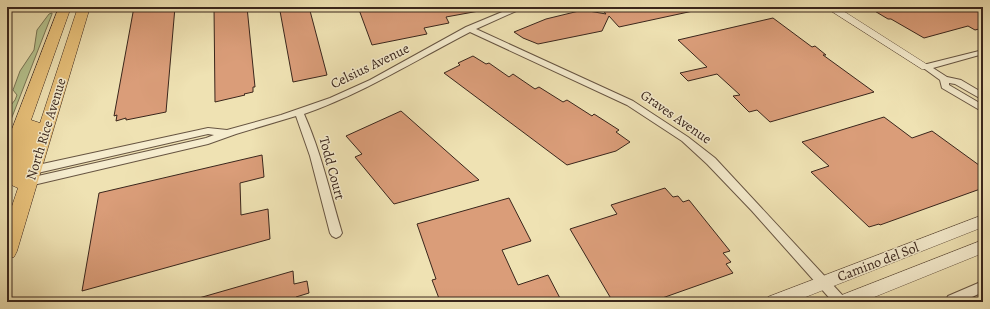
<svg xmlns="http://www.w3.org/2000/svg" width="990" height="309" font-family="Alegreya,serif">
<rect width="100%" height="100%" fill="#efe2b3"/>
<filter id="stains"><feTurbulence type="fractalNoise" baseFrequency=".005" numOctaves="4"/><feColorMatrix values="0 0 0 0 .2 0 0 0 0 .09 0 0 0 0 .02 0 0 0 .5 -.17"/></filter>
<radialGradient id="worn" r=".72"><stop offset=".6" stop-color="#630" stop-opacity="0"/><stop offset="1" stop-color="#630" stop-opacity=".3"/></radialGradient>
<path fill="#b6c48f" stroke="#787556" d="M52,13V14L7,130V110L15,100L17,95L13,90L20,71L34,50L37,30L49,14Z"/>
<g fill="#da9d79" stroke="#3a261c">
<path d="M134,7H175L166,112L126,120V118L116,121L117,115L114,116Z"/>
<path d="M214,7H247L255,87H253V92L244,94L245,95L215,102Z"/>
<path d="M304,7H309L327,75L293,82L280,11Z"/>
<path d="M358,7H478L479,11L446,17L449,23L424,28L427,34L372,45Z"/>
<path d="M600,7H693V11L619,27L609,16L602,31L538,44L523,38L514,32L546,19L583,10L606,14Z"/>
<path d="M868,7H976L983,10V28L975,30L968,26L924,38L891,19H888Z"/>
<path d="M773,18L812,47L815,46L826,55H823L874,92L770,122L757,110L749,112L733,96L740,95L717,74L688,81L680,73L707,67L678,40Z"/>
<path d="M473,56L486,64L489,63L509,77L513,74L535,89L539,87L563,102L567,100L592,116L594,114L619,130L616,132L630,142L616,151L567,165L444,73L460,65L458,63Z"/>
<path d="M401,111L479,180L394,204L355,157L362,154L346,136Z"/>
<path d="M884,117L912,138L932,131L983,168V188L880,225L879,224L869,227L811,172L829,166L802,142Z"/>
<path d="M262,155L264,177L240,183L241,215L268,209L270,239L82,291L99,193Z"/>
<path d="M665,188L673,197L678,196L683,202L689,200L730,251L723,253L731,262L726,264L733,273L651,302H613L570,229L617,214L611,205Z"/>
<path d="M509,198L531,241L502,250L518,285L548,275L562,302H444L443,300L440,301L432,280L436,279L417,224Z"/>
<path d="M293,271L294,284L307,281L309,293L296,297L297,302H193L192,300Z"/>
</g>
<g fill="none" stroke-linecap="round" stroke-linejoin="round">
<defs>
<g id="minor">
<path d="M514,7H525L476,29L633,101L688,137L715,158L845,298L847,302H833L752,211L707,164L682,141L627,105L470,32C414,61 364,93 304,114C321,152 330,193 342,233L340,236L336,238L332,236L330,233L310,156L296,116L236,134L208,144L29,186L25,185L24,182L25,179L29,178L206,138L214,135L208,134L33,174L29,173L28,170L29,167L33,166L208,128L227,130L281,115L330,98L370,80L466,27Z"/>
<path d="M983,50V54L933,68L947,77L961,80L983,93V100L955,84L949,83V85L983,105V112L942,88L940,80L922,67L923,65Z"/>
<path d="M983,281V292L961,302H945L948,296Z"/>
</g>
<g id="tertiary">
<path d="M825,7H837L931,67L930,69H922Z"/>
<path d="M983,215V227L793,302H766L768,297Z"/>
<path d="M983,240V253L862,302H835L837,297Z"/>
</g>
<path id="trunk" d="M59,7H71L31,120L40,123L78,7H90L17,251L14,257L7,259V221L18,188L9,184L7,181L9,169L7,170V142Z"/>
</defs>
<use href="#minor" stroke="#675542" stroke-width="2"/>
<use href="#tertiary" stroke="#675542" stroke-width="1"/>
<use href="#trunk" stroke="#3a261c" stroke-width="1"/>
<use href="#minor" fill="#f5ecce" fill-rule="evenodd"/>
<use href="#tertiary" fill="#f5ecce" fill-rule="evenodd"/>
<use href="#trunk" fill="#e8c17a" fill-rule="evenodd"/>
</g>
<g text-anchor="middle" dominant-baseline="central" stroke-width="3" stroke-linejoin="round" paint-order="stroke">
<g font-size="14" fill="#3a261c" stroke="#f5ecce">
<text transform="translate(370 66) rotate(-26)">Celsius Avenue</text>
<text transform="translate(676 117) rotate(35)">Graves Avenue</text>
<text transform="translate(46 129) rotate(-73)">North Rice Avenue</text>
<text transform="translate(332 168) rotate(75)">Todd Court</text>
<text transform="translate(878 262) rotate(-21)">Camino del Sol</text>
</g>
</g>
<rect width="990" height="309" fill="none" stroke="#efe2b3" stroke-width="24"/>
<rect x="8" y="8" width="974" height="293" fill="none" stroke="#3a261c" stroke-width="2"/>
<rect x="12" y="12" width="966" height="285" fill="none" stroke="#3a261c"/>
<rect width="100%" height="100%" filter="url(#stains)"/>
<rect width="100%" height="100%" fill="url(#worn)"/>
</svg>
